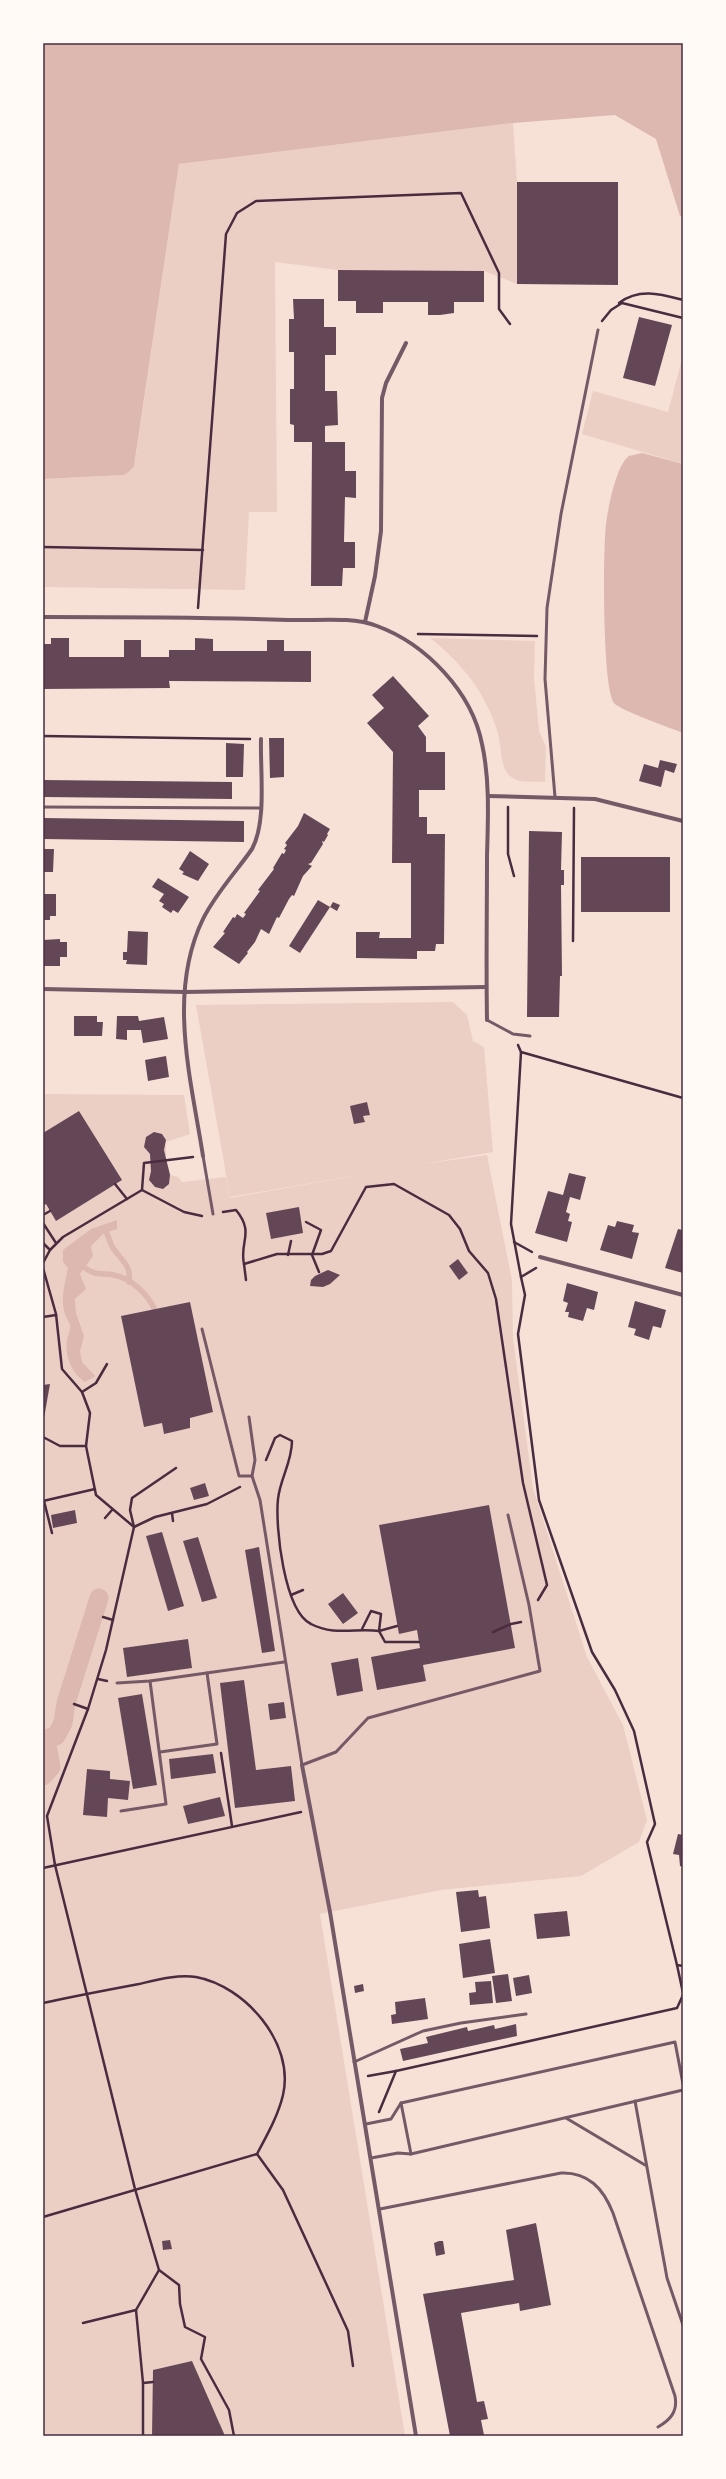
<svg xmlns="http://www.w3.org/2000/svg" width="726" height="2479" font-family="'Times New Roman',serif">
<rect width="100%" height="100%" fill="#f7e1d7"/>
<g fill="#ebcfc5">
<path d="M513,123L517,182V284L484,271L338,270L275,262L277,512H249L245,590L43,587V479L124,475L130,472L135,461L179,164Z"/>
<path d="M683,355V464L582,434L593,391L668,412Z"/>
<path d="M430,638L535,641L534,677L539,731L546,747L545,782C533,781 519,784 510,776C499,767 502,744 497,730C485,692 461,662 430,638Z"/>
<path d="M453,1002L467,1015L473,1041L484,1047L493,1152L423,1164L487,1155L512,1280L513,1338L533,1488L587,1657L623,1725L647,1820L639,1842L581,1876L441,1890L320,1914L405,2436H43V1094L184,1095L190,1134L166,1142V1160L171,1175L178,1177L182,1182L226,1177L230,1198L376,1172L230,1197L196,1005Z"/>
</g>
<g fill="#dcb8b0">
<path d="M43,43H683V217L680,216L656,139L615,115L513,123L179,164L134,466L129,472L124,475L43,479Z"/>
<path d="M642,453L683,464V733C671,728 619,710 614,703C602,687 603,549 606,524C608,509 616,465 629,456Z"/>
<path d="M117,1220V1229L104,1233L91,1246L93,1256L80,1274L86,1289L75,1299L76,1313L84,1336L80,1351L82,1362L95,1376L85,1382C71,1373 65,1357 67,1340C68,1335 71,1329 70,1325C69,1321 66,1318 65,1314C60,1299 65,1283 68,1268L63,1262V1250L91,1229Z"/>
</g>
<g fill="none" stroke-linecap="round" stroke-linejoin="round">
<g stroke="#dcb8b0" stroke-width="5.5">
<path d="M106,1232C109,1237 110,1243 113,1248C121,1260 132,1266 129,1282"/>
<path d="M85,1268C96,1276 102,1273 114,1275C131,1278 147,1294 154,1308"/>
</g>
<path stroke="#dcb8b0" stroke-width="19" d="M43,1776L51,1767L47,1745L49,1738L56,1736L63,1723L66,1703L99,1598"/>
</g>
<g fill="#644757">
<path d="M517,182H618V285L517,284Z"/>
<path d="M338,270L484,271V302H454V313L440,315H428V302H383V313H356V301H338Z"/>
<path d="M293,299H324V327H336V355H325V391H337L338,425L325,426V442H345V471H356V498L345,497L344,542H355V568H343L342,586H311L312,442H294V425L290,424V389H294V352H289V319H294Z"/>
<path d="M639,317L672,325L655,386L623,378Z"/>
<path d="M51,638H69V657H124V640H141V657H169V650H195V638L213,639V651H267V640H284V651H311V682L169,681L170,688L43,689V644H51Z"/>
<path d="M393,676L429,716L418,726L426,737V752H445V790H419V817H427V834H445L444,944H436L435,951H417V959L356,958V932H380L379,938H411V863H392L393,752L367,723L384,708L372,695Z"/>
<path d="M269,738H284V777L270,778Z"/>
<path d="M226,743L244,744L243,777H226Z"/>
<path d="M660,760L677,764L674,773L665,770L661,787L639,781L644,764L658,768Z"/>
<path d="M43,780L232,782V799L43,797Z"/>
<path d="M304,813L330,829L327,834L328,835L324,842L322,841L323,844L311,863L308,864L312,866L303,876L294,896L292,895L289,899L279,918L277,917L269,934L261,929L255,942L247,952L248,953L239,964L213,947L225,933L223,932L233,917L235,918L237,914L243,918L246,914L244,913L260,891L258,890L274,869L273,868L282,853L284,854L286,850L284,849L287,845L285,843L298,826Z"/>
<path d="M43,818L244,821V842L43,839Z"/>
<path d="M529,831L562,832L561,870H564V885H561L562,976H560L559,1017H527Z"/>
<path d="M43,849H54L53,872H43Z"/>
<path d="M190,851L209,864L198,881L182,874L184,872L179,869Z"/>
<rect x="581" y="857" width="89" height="55"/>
<path d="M158,878L189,897L178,913L173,910L171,913L162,907L164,904L159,901L164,894L152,887Z"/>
<path d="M43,894H56V916H50V920H43Z"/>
<path d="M318,900L330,907L300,953L289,946Z"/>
<path d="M333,902L340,905L337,911L330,907Z"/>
<path d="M128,931L148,932L147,965L126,964L127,960H123V952H127Z"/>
<path d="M60,939V942H67V957H60V966H43V940Z"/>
<path d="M74,1016H97V1022H103L102,1036H74Z"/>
<path d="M117,1016H138L139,1021L164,1017L168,1039L143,1043L141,1030H127V1040L116,1039Z"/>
<path d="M166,1056L169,1077L148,1081L145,1060Z"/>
<path d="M367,1102L370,1115L363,1116L365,1122L354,1124L350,1106Z"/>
<path d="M79,1111L122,1180L56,1221L46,1204L43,1206V1133Z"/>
<path d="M154,1132L162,1134L166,1140L164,1150L170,1175L169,1184L163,1189L155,1187L149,1180L151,1171L150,1154L144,1147L146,1137Z"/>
<path d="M569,1173L586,1177L580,1200L570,1197L566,1212L570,1214L568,1221L572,1222L567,1242L535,1233L548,1191L563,1195Z"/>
<path d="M299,1207L303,1233L271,1239L266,1213Z"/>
<path d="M617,1221L634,1225L632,1232L639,1233L632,1259L600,1250L608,1225L615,1227Z"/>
<path d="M678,1229L683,1230V1273L665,1268Z"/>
<path d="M458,1259L468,1273L459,1280L449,1266Z"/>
<path d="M328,1270L340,1275L330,1284L323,1287L310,1286L311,1280L315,1276Z"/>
<path d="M567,1283L598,1292L594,1310L587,1308L583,1321L568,1317L569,1312H565L568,1303L563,1301Z"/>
<path d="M635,1301L666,1310L661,1328L653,1326L649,1340L634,1335L636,1329L628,1327Z"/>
<path d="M190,1302L213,1412L190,1418V1428L164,1434L162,1423L144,1427L121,1316Z"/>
<path d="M50,1384L44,1418H43V1385Z"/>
<path d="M205,1483L209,1496L194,1500L190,1488Z"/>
<path d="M489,1505L515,1648L423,1665L426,1681L377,1690L371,1657L420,1648L417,1630L399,1634L379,1525Z"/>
<path d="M75,1510L77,1523L53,1528L51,1515Z"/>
<path d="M162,1532L184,1606L168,1611L146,1536Z"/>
<path d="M198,1537L217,1598L202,1602L183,1541Z"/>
<path d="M259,1547L275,1651L262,1653L245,1550Z"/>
<path d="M343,1593L358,1613L343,1624L328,1604Z"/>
<path d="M188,1639L192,1668L127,1677L123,1648Z"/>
<path d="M358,1658L363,1691L337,1696L331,1663Z"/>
<path d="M244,1680L256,1770L291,1766L295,1801L235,1808L220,1683Z"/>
<path d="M142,1694L157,1785L133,1789L118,1698Z"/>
<path d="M284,1702L286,1718L270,1720L268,1704Z"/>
<path d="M213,1754L216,1773L171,1779L169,1759Z"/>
<path d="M87,1769L110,1771V1779L130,1781L128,1800L108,1798L107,1817L83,1815Z"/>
<path d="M220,1797L225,1816L188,1824L183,1806Z"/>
<path d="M678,1834L683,1835V1867L680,1866L679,1855L673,1854Z"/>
<path d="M478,1890L479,1897L486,1896L490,1928L461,1932L456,1892Z"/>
<path d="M567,1911L570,1936L537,1939L534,1914Z"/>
<path d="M490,1939L495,1973L463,1978L459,1944Z"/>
<path d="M508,1974L512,2001L496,2003L492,1976Z"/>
<path d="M529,1975L532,1993L516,1996L513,1978Z"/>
<path d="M491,1981L493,2003L470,2005L469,1993L476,1992L475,1982Z"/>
<path d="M363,1984L364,1991L355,1993L354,1986Z"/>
<path d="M425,1998L428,2019L392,2024L391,2015L396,2014L395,2002Z"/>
<path d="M516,2024L517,2036L403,2061L400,2049L428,2043L426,2037L467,2027L468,2031L494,2025L495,2029Z"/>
<path d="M536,2223L551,2305L520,2311L519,2303L461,2313L477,2402L484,2401L488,2419L481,2420L484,2435L450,2436L423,2294L514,2280L506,2230Z"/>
<path d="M170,2240L172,2249L163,2250L162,2241Z"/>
<path d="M439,2241H443L445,2254L436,2256L434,2243Z"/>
<path d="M192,2361L225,2436H152L153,2370Z"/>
</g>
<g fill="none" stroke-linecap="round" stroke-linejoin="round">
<g stroke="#4a2c40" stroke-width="2.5">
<path d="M619,303C639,288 660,294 683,300"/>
<path d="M602,321L611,310L622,303L683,318"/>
<path d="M43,547L203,550"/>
<path d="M198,608L226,234L237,213L256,201L461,193L499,273V309L510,324"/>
<path d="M418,634L537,636"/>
<path d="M43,736L250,739"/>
<path d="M508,807V854L514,876"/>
<path d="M573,941L574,808"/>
<path d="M518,1045L521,1052L683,1098"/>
<path d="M521,1052L511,1224L521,1277L536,1268"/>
<path d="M115,1184L127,1199"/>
<path d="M142,1190L184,1212L202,1216"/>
<path d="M223,1212L236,1210C255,1233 239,1242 244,1264L277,1254H322L331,1251L366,1187L394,1184L449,1215L460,1229L469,1251L488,1273L496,1299L523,1483L547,1585L538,1600"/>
<path d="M43,1215L50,1211"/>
<path d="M306,1222L321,1230L312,1255L319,1272"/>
<path d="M43,1223L56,1243"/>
<path d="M514,1242L532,1252"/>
<path d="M43,1243L50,1250"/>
<path d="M288,1255L291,1241"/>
<path d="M43,1263L50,1250L63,1237L142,1190L144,1163L193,1157"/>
<path d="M244,1264L246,1280"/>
<path d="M43,1268L56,1314L62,1369L82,1392L90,1413L86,1446L96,1495L134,1527L106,1650L88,1709L47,1816L55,1865L135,2189L159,2270L179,2285L180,2304L185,2327L205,2337L201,2359L229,2410L234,2436"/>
<path d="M521,1277L525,1295L518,1334L539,1500L592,1652L615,1690L634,1731L655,1824L647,1842L677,1965L683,1966"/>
<path d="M43,1317L56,1315"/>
<path d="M82,1392L96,1383L107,1364"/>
<path d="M43,1437L60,1446H86"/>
<path d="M266,1460L275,1438L280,1435L292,1441C292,1462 280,1479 278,1499C275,1526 284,1611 311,1624C334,1636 356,1628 379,1631L385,1642H419"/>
<path d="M176,1468L132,1498L130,1510L134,1527L155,1517L207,1504L240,1487"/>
<path d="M43,1501L95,1489"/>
<path d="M44,1501L52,1533"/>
<path d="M172,1513L173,1521"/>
<path d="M105,1518L112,1510"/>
<path d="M291,1595L303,1590"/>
<path d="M103,1617L113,1620"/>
<path d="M362,1629L371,1611L381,1614L379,1631L397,1626"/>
<path d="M493,1632L511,1624L521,1622"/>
<path d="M98,1679L107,1681"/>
<path d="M74,1704L88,1709"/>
<path d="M221,1753L232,1826"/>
<path d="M43,1868L301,1812"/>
<path d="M677,1965L683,1993"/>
<path d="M43,2003C75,1996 107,1990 139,1984C156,1980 178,1974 196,1977C245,1986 295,2043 283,2095C278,2116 267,2135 257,2154L43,2217"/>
<path d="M368,2076L396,2071"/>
<path d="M379,2112L396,2071L677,2008L683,1995"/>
<path d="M257,2154L283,2190L348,2331L353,2366"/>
<path d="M83,2323L136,2310"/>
<path d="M143,2383L153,2382"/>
<path d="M143,2436V2383L136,2310L159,2270"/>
</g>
<g stroke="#755966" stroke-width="3">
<path d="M555,797L545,679L547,608L561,514L598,330"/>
<path d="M43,807L260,808"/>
<path d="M487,1020L513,1034L530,1036"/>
<path d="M203,1156L213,1214"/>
<path d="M202,1329L239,1476H252"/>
<path d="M249,1417L255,1460L252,1476L260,1500L302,1765L336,1752L368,1718L540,1671L529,1605L508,1515"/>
<path d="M117,1683L150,1681L284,1662"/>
<path d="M160,1752L217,1744L207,1673"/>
<path d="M121,1811L166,1804L150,1681"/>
<path d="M354,2062L423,2031L461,2023L526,2014"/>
<path d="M635,2101L667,2278L683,2325"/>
<path d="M401,2103L411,2154"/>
<path d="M566,2118L645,2165"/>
<path d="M366,2124L391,2119L401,2103L675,2042L683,2084"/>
<path d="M371,2158L398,2153L411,2154L683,2090"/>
<path d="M380,2209L561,2173C588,2172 603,2188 613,2213L675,2396C678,2412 670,2420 658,2427"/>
</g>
<g stroke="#755966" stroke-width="4">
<path d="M43,617C125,617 206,617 288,620C316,621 351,616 377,626C426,644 472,692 482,744C490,780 488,819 487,856C487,911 486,965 487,1020"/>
<path d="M365,622L375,576L381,531L382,398L386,383L406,343"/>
<path d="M488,796L595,799L683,821"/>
<path d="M43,989L185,992L486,987"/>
<path d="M203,1156C191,1079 167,993 203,919C216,893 236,872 252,849C267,821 260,771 261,739"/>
<path d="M540,1257L683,1295"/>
<path d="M302,1765L330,1912L416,2436"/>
</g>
</g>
<rect width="726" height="2479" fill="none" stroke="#fffaf5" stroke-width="88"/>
<rect x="44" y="44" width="638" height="2391" fill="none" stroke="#4a2c40" stroke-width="1.5"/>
</svg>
